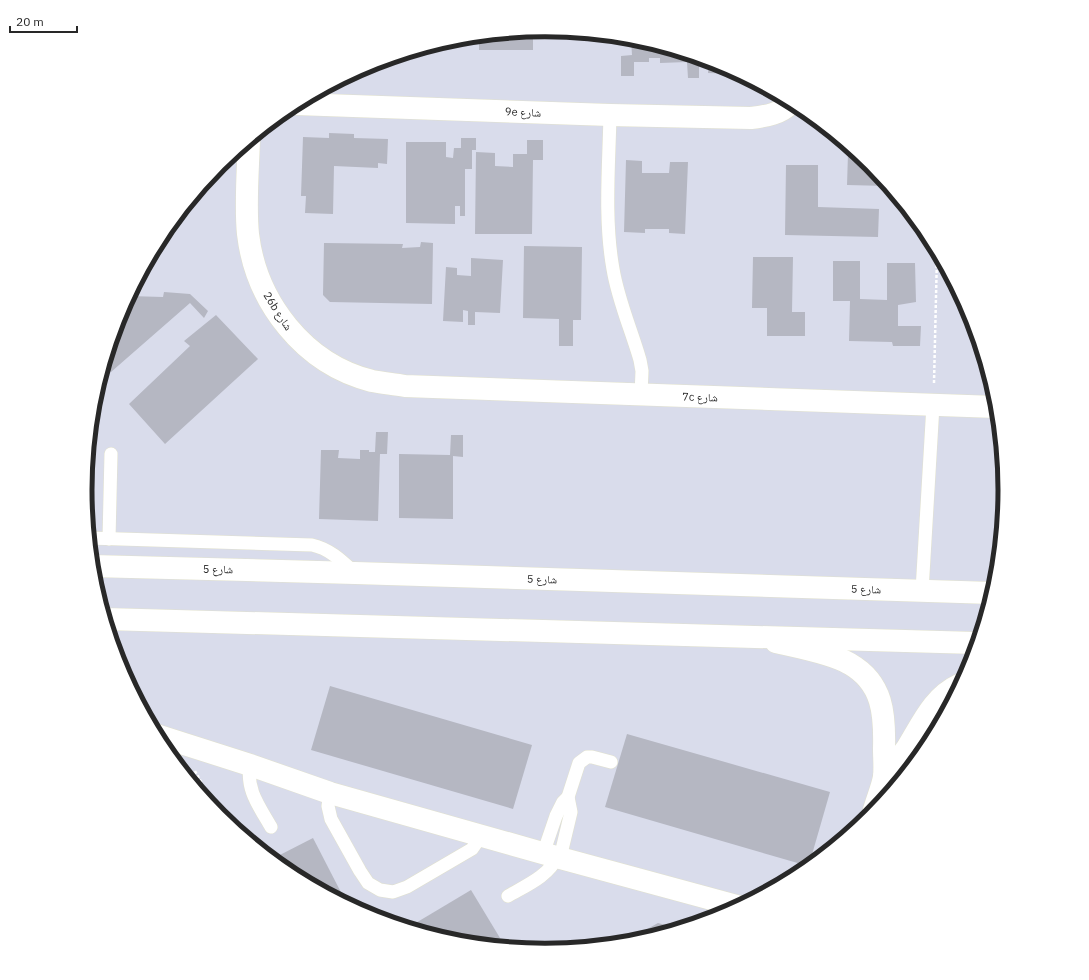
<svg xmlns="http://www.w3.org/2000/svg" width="1089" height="980" font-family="'IBM Plex Sans','Noto Naskh Arabic',sans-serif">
<rect width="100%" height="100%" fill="#d9dceb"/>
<g fill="#b5b7c2">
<path d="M533,31V50H479V36Z"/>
<path d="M631,39L690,56V59H699V78H688L687,62L660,63V58H649V62H634V76H621V56L632,55Z"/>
<path d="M709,61L721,65L737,74L708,73Z"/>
<path d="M329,133L354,134V138L388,139L387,164L378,163V168L334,166L333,214L305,213L306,196H301L303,137L329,138Z"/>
<path d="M461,138H476V150H472V169H465V216H460V206H455V224L406,223V142H446V157L453,158L454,148H461Z"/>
<path d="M527,140H543V160H533L532,234H475L476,152L495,153V166L513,167V154H527Z"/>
<path d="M848,153L856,154L870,165L887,186L847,185Z"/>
<path d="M626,160L642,161V173H669L670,162H688L685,234L669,233V229H645V233L624,232Z"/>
<path d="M786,165H818V207L879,209L878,237L785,235Z"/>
<path d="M421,242L433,243L432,304L330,302L323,295L324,243L403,244L402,248L420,247Z"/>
<path d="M524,246L582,247L581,320H573V346H559V319L523,318Z"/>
<path d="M753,257H793L792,312H805V336H767V308H752Z"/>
<path d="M471,258L503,260L500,313L475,312V325H468V311L463,310V322L443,321L446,267L457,268V275L471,276Z"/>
<path d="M833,261H860V299L887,300V263H915L916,302L898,305V326H921L920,346H893L892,342L849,341L850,301H833Z"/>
<path d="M164,292L190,294L208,311L204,318L190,303L111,372L104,364L112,338L114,335L113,334L120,314L129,296L163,297Z"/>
<path d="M216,315L258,359L165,444L129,404L190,346L184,341Z"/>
<path d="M376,432H388L387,454H380L378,521L319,519L321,450H339L338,458L360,459V450H369V452H375Z"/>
<path d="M451,435H463V457L453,456V519L399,518V454L450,455Z"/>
<path d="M330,686L532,745L513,809L311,750Z"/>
<path d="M627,734L830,792L809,865L808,866L605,807Z"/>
<path d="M313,838L347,904L289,872L272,859Z"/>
<path d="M471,890L500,938L488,944L455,941L409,927Z"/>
<path d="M658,923L676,928L634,941L624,942Z"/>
</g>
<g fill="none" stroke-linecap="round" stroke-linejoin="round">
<defs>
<g id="lane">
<path d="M610,115C609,165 604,219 613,269C618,300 631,329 640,360L642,371L641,395"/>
<path d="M89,538L312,545C330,549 342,561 355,573"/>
<path d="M109,539L111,454"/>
<path d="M922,591L933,405"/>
<path d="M250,765C246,790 259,806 271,827"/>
<path d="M330,793L328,806L331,819L360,871L368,883L380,890L393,892L407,887L472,849L481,836"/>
<path d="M543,854L556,816L563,802L568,797L579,763L587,757H592L611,762"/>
<path d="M560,858L571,812L568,797"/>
<path d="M508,896C525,886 549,876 557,857"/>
</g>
<g id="street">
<path d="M296,104L610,115L751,118C767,116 780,114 791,103"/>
<path d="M249,140C248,171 245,204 248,234C256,302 304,364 372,381C382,383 394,384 405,386L996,407"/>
<path d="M776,642C797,647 832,653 850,664C883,683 885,714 884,749C884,758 885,768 884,777C882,788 877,799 874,810"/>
<path d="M156,735L250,765L330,793L560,858L737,906"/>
<path d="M884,777C891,768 900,758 907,748C922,724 933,697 959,685"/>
</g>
<g id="secondary">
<path d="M92,566L355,573L992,593"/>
<path d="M105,619L976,643"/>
</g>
</defs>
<use href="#lane" stroke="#e1e1ce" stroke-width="14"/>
<use href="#street" stroke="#e1e1ce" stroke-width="23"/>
<use href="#secondary" stroke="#e1e1ce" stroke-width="23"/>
<g stroke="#fff" stroke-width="2.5" stroke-dasharray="3 2" stroke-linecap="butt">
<path d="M934,383L937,254"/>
<path d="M195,771L219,814"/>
</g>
<use href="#lane" stroke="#fff" stroke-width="13"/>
<use href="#street" stroke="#fff" stroke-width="22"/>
<use href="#secondary" stroke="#fff" stroke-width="22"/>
</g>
<g text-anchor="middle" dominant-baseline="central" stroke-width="3" stroke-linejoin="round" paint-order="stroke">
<g font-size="11" fill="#282828" stroke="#fff">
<text transform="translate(523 112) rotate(2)">9e شارع</text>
<text transform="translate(278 311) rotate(57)">26b شارع</text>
<text transform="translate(700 397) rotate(2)">7c شارع</text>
<text transform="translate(218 569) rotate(1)">شارع 5</text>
<text transform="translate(542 579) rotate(2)">شارع 5</text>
<text transform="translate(866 589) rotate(2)">شارع 5</text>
</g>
</g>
<path d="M0 0H1089V980H0ZM92 490a453 453 0 1 1 906 0a453 453 0 1 1-906 0Z" fill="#fff" fill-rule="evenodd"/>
<path fill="none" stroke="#282828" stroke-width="5" d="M92 490a453 453 0 1 1 906 0a453 453 0 1 1-906 0Z"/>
<path d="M10 26v6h67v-6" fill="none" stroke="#282828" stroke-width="2"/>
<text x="16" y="26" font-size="12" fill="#282828" stroke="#ffffff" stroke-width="3" paint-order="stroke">20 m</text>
</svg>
